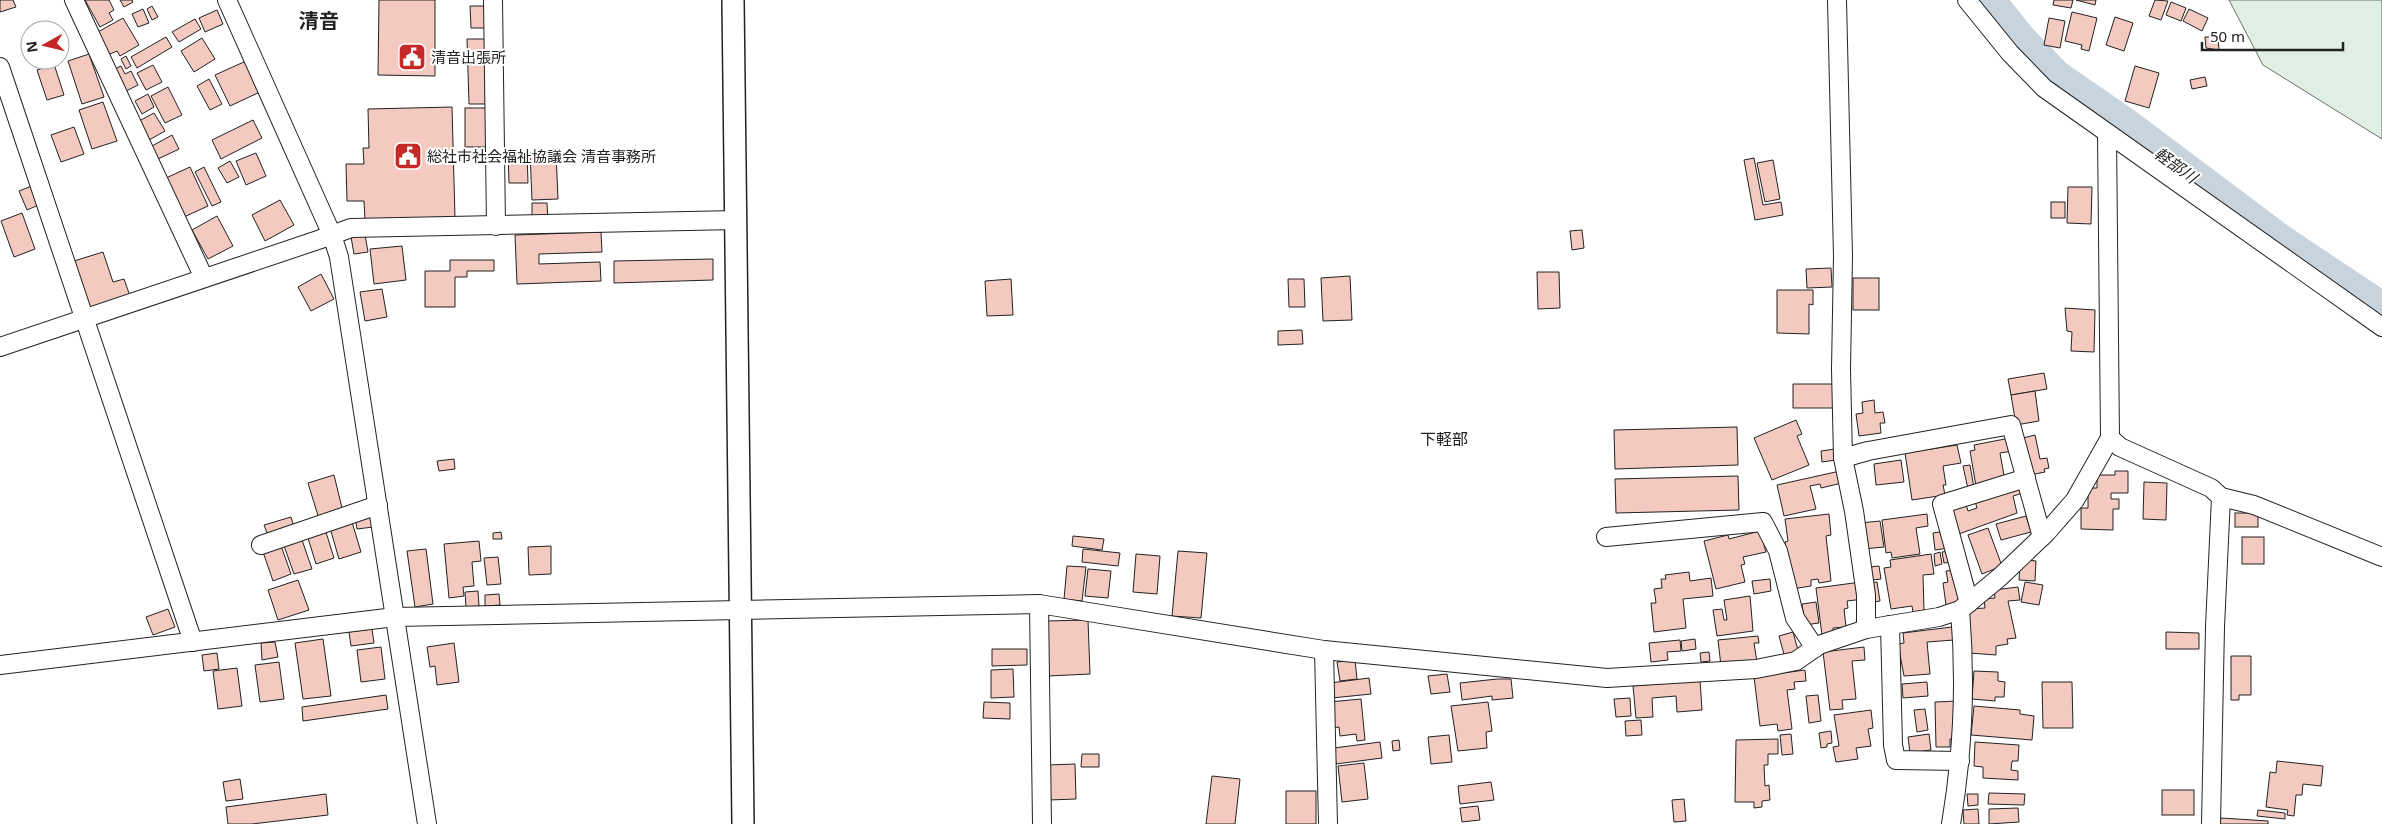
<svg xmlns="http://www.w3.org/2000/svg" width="2382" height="824" font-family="'Noto Sans','Noto Sans JP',sans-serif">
<rect width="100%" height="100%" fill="#fff"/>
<path fill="#e0efe3" stroke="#6f6f6f" d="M2229,0H2382V139L2263,65Z"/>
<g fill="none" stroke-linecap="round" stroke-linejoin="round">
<path stroke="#c7d3dd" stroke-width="34" d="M1988,0L2020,40L2056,77L2127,126L2280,241L2382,309"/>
</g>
<g fill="#f3c9c0" stroke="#222">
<path d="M0,0H13L16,7L0,12Z"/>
<path d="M85,0H109L114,10L109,13L113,20L100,27Z"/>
<path d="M120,0H132L133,2L124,7Z"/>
<path d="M379,0H435V76L378,75Z"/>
<path d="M2054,0H2073L2071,8L2053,5Z"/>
<path d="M2076,0H2096L2095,5Z"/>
<path d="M2155,0L2168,1L2161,20L2149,16Z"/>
<path d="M2171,2L2186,8L2181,21L2166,15Z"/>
<path d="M152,6L158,17L152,20L147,9Z"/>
<path d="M470,6H487V28H471Z"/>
<path d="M143,9L149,23L138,27L132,14Z"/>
<path d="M2189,9L2208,18L2202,31L2183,21Z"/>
<path d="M217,10L223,24L205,32L199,18Z"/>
<path d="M2072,12L2097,18L2089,51L2081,49L2082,45L2065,41Z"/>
<path d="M2115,17L2133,23L2124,51L2106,45Z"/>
<path d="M123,18L139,45L120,56L117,51L108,55L96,33Z"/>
<path d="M2049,18L2065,21L2060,48L2044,45Z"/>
<path d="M195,19L201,29L179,42L172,32Z"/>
<path d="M166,37L172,47L137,68L131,57Z"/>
<path d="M2205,37H2218L2219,50L2206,48Z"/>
<path d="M202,38L215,59L194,72L181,51Z"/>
<path d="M467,39H489L491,104H469Z"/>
<path d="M89,54L104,97L82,104L68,61Z"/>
<path d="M126,56L131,66L126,69L121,59Z"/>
<path d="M246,61L260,92L230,106L215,75Z"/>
<path d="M54,64L64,95L47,100L37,70Z"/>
<path d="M153,65L162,82L146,90L137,73Z"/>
<path d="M121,66L125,74L131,71L138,85L122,93L111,71Z"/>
<path d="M2135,66L2159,73L2149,108L2125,101Z"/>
<path d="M2205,77L2207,86L2192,89L2190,80Z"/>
<path d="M209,79L222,104L210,110L197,86Z"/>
<path d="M168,87L182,115L165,123L151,96Z"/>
<path d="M148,94L154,107L142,114L135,101Z"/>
<path d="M103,102L117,141L92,149L79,110Z"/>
<path d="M452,107L455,218L365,220L364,201H347L346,164H364L363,148H369L368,109Z"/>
<rect x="465" y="108" width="24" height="39"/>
<path d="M154,113L165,131L149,140L139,121Z"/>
<path d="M253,120L262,138L221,159L212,140Z"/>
<path d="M74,127L84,154L61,162L51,135Z"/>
<path d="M172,135L179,149L158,159L152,146Z"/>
<path d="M556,152L558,199L532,200L530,153Z"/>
<path d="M256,153L266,176L246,185L236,161Z"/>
<path d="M508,153H527L528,183H509Z"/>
<path d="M1754,158L1763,205L1781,202L1783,215L1755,220L1744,160Z"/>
<path d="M1773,160L1780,199L1765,202L1757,163Z"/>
<path d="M230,161L239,177L227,183L218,168Z"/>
<path d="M190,167L208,206L184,217L166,178Z"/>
<path d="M204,167L221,202L212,206L195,172Z"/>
<path d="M34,185L41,204L27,210L19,191Z"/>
<path d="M2068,187H2092L2091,224L2067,223Z"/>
<path d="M280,200L294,225L265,241L252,215Z"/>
<rect x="2051" y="202" width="14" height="16"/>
<path d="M532,203H547L548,220H532Z"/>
<path d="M22,213L35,249L14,257L1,221Z"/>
<path d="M217,216L233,246L208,259L192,230Z"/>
<path d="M1582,230L1584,248L1572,250L1570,231Z"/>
<path d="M601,232L602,252L539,254V264L600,262L601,281L517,284L515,235Z"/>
<path d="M365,235L368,252L354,254L351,237Z"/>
<path d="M402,246L406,280L374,284L370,249Z"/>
<path d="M103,252L113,282L124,279L130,296L90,309L74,261Z"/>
<path d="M713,259V280L614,283V261Z"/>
<path d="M450,260H494V271H467V277H455V307H425V271H450Z"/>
<path d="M1831,268L1832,287L1807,288L1806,269Z"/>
<path d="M1537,272H1559L1560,308L1538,309Z"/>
<path d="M321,274L334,299L311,311L298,287Z"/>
<path d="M1350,276L1352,320L1323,321L1321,278Z"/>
<rect x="1853" y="278" width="26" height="32"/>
<path d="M1011,279L1013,315L987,316L985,281Z"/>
<path d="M1288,279H1304L1305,307H1289Z"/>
<path d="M382,289L387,317L365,321L360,292Z"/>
<path d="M1777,290H1813V305L1809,304V334L1777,333Z"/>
<path d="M2065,308L2095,310L2094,352L2071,351L2072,332L2067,331Z"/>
<path d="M1302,330L1303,344L1278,345V331Z"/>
<path d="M2044,373L2047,389L2011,395L2008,379Z"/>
<path d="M1793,384H1835L1836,408H1793Z"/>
<path d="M2035,391L2039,421L2016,425L2011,395Z"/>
<path d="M1874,400L1875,413L1883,412L1885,423H1880L1881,433L1859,436L1856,414L1863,413L1862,402Z"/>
<path d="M1796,420L1802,434L1797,436L1809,465L1772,480L1754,438Z"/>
<path d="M1737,427L1738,465L1615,469L1614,430Z"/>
<path d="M2035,435L2040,459L2047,458L2049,468L2044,469L2045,472L2030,475L2023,438Z"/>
<path d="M2010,438L2013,451L2000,453L2005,481L1976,486L1970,451L1975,450L1974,445Z"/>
<path d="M1957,445L1961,463L1943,466L1946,485H1943L1945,495L1912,500L1905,453Z"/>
<path d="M1835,449L1836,460L1822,462L1821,451Z"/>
<path d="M454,459L455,469L439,471L437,461Z"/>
<path d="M1901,460L1904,482L1876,485L1874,464Z"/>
<path d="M1970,465L1974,488L1968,489L1963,466Z"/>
<path d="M1840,471L1842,483L1821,488L1820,484L1810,486L1816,509L1784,516L1777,485Z"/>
<path d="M2115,471H2128V493H2111V499H2119V509H2113V530L2081,529V508H2088V488H2097V475H2115Z"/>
<path d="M334,475L343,512L319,519L308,483Z"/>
<path d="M1738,476L1739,510L1616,513L1615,479Z"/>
<path d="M2144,482L2167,483L2166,520L2143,519Z"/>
<path d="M2022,485L2023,493L2013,496L2017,513L1956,535L1949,505L1965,501L1968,511L1977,508L1974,498Z"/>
<path d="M370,513L373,527L357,529L355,516Z"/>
<rect x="2235" y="513" width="23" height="14"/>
<path d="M1829,514L1831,535L1826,536L1831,581L1819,583L1818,579L1811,580V586L1792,589L1785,542L1788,541L1785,519Z"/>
<path d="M1927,514L1928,526L1916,528L1920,554L1892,558L1891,552L1886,553L1882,520Z"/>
<path d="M2026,516L2031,532L2001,540L1996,524Z"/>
<path d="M291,517L295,530L269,538L264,525Z"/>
<path d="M1880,521L1884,547L1863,549L1860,523Z"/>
<path d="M352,522L361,552L339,559L330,528Z"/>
<path d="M1988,528L2002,566L1982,574L1968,535Z"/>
<path d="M325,529L334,558L316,564L307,535Z"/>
<path d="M1760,531L1766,552L1743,557L1745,564L1741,565L1745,582L1716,589L1704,541L1728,535L1729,539Z"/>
<path d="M1947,531L1949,548L1935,550L1933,533Z"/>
<path d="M501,532L502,539H493V533Z"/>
<path d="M1073,536L1104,539L1102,550L1072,546Z"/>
<path d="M301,537L312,569L294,574L283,543Z"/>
<rect x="2242" y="537" width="22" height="27"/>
<path d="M479,541L481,561L472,562L474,586L463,587L464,596L449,598L444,544Z"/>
<path d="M280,543L291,574L273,581L262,549Z"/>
<path d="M551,546V574L529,575L528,547Z"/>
<path d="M426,549L433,604L415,607L407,551Z"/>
<path d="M1083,549L1120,553L1118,566L1082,562Z"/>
<path d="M1178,551L1207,553L1201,618L1172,616Z"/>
<path d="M1950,551L1952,562L1944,563L1942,552Z"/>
<path d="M1940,552L1942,564L1935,566L1934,554Z"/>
<path d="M1136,554L1160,556L1157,594L1133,592Z"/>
<path d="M1931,554L1934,574L1923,575L1924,610L1913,612L1912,606L1891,609L1884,568L1891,567L1890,560Z"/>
<path d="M498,557L501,584L487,585L484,558Z"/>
<path d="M2028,560L2036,561L2035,581L2019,580L2020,563L2027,564Z"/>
<path d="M1067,566L1086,567L1082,601L1064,599Z"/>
<path d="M1879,566L1881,579L1872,580L1870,567Z"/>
<path d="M1088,569L1111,571L1108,598L1085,596Z"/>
<path d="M1956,570L1961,603L1946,605L1943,583L1948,582L1946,571Z"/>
<path d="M1689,572L1690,581L1711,578L1713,596L1683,599L1686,628L1654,632L1651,603H1656L1654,589L1662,588L1661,579H1666L1665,575Z"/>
<path d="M1770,579L1771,591L1754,594L1752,581Z"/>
<path d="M298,580L309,610L278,620L268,590Z"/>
<path d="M1861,582L1864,599L1847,601L1848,608L1844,609L1846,627L1833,628V633L1822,635L1816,588Z"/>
<path d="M1877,582L1880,601L1873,602L1870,583Z"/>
<path d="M2025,582L2043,585L2039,605L2021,602Z"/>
<path d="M2018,587L2020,600L2008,601L2016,638L2007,639L2008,644L1996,646V655L1969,653V609L1985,608L1984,599L1995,598L1994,590Z"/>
<path d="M478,591L479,606L466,607L465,592Z"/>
<path d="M499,594L500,605L485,606V595Z"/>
<path d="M1750,596L1753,631L1717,636L1713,610L1722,609L1724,620H1727L1724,600Z"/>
<path d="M1816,602L1819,623L1805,625L1802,604Z"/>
<path d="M168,609L175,627L153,635L146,617Z"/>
<path d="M1088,620L1090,674L1048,676L1046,621Z"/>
<path d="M1952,627L1954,640L1927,642L1930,674L1904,676L1898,644L1904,643L1903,633Z"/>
<path d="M372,629L374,643L351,646L349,632Z"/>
<path d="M1793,632L1799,654L1785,658L1779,636Z"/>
<path d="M2166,632L2199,633V649H2166Z"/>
<path d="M1758,636L1759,643H1754L1757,662L1721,666L1718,640Z"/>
<path d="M323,639L331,696L303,699L295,643Z"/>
<path d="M1695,639L1696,649L1682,651L1681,641Z"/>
<path d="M1680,640L1681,651L1667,652L1668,660L1651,662L1649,643Z"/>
<path d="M275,642L278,657L262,660L261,643Z"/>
<path d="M454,643L459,682L437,685L435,666L430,667L427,647Z"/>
<path d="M381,647L385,679L361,682L357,650Z"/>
<path d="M1864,647L1865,660L1852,661L1856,699L1842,700L1843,709L1830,710L1823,652Z"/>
<path d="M992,649H1027V665L992,666Z"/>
<path d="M1709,652L1710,661L1701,662L1700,653Z"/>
<path d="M217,653L219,669L204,671L202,655Z"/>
<path d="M2231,656H2251V695H2239V700H2231Z"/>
<path d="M1355,660L1357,679L1340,681L1337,662Z"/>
<path d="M279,662L284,699L260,702L255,665Z"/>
<path d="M237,668L242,706L218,709L213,671Z"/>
<path d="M1013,669L1014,697L991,698V670Z"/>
<path d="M1805,670L1806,681L1794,682L1795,689L1787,690L1792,729L1778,731L1777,724L1760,726L1754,677Z"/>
<path d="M1974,671L1998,672V681L2005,682L2004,697H1995V701L1972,699Z"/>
<path d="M1447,674L1450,692L1431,694L1428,676Z"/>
<path d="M1369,678L1371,694L1332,698L1330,683Z"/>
<path d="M1497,679H1511L1513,698L1492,700V696L1462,700L1460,683Z"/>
<path d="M1700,680L1702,710L1677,712L1676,696L1652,698L1653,717L1636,718L1633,686Z"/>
<path d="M1927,682L1928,696L1903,698L1902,684Z"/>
<path d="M2042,682H2072L2073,728H2043Z"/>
<path d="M386,695L388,709L303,721L302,707Z"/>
<path d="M1818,695L1821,721L1809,723L1806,696Z"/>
<path d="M1630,698L1631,716L1616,717L1614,699Z"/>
<path d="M1361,699L1365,740L1357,741L1356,734L1340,736L1339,727L1332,728L1329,702Z"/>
<path d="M1957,701V727H1953V739H1950V747H1936L1935,702Z"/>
<path d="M984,702L1010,703V719L983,718Z"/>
<path d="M1488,702L1492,731L1486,732L1487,748L1458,751L1451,706Z"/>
<path d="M1974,706L2020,710V714L2034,716L2032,740L1971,735Z"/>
<path d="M1925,709L1928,730L1917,732L1914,710Z"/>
<path d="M1871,710L1873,728L1868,729L1871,746L1856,748L1858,759L1836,762L1833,747L1839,746L1834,715Z"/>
<path d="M1641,720L1642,735L1626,736L1625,721Z"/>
<path d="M1831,731L1832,743L1827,744V747L1821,748L1819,733Z"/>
<path d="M1791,734L1793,754L1782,755L1780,735Z"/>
<path d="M1929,734L1931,750L1910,753L1908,737Z"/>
<path d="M1449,735L1452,762L1431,764L1428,737Z"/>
<path d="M1778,739V754H1768V765H1764L1765,786L1769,785L1770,800L1762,801V807L1754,808V802H1735L1736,740Z"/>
<path d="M1399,740L1400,750L1393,751L1392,741Z"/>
<path d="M1380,742L1382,758L1336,764L1334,748Z"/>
<path d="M1975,742L2019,745L2018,761H2012L2011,770L2018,771V780L1983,778V767L1974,766Z"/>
<path d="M1082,754H1099V767H1081Z"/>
<path d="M2277,761L2323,766L2321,786L2303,784L2302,795H2296L2294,816L2287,815L2288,810L2266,807L2270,772L2276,773Z"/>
<path d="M1364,763L1368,799L1342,802L1338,766Z"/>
<path d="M1075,764L1076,799L1049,800L1048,765Z"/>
<path d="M1212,776L1240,779L1235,824H1206Z"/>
<path d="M240,779L243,799L226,801L223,782Z"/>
<path d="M1491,782L1494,800L1460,804L1458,786Z"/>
<rect x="2162" y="790" width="32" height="25"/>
<rect x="1286" y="791" width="30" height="33"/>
<path d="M1989,793L2025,794L2024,805L1988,804Z"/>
<path d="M326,794L328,815L252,824H228L226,807Z"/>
<path d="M1967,794H1978V805L1968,806Z"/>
<path d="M1684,799L1686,821L1674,822L1672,800Z"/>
<path d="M1478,806L1480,820L1462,822L1460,808Z"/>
<path d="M2018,808L2019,822L1989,824V809Z"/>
<path d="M1978,809L1979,824H1964L1963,810Z"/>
<path d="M2258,810L2285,813V819L2257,816Z"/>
<path d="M2221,818L2268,821V824H2220Z"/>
</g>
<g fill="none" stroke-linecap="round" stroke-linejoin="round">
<defs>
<g id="minor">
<path d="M74,0L204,278"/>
<path d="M227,0L332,235L339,257L427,824"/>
<path d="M493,0L496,226"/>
<path d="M1837,0L1843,256L1841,369L1843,458L1854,511L1866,595V629"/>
<path d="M1967,0L2010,53L2044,88L2382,327"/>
<path d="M0,67L193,642"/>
<path d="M0,347L318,240L351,228L736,220"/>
<path d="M2110,438L2120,447L2211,488L2221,497L2254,505L2382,557"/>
<path d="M1843,458L1868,451L2011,425L2042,537"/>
<path d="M1606,537L1763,522L1778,551L1795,618L1815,648"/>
<path d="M261,545L378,505"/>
<path d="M1969,603L1942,504L2026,478"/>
<path d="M1039,604L1042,824"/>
<path d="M1890,625L1893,745L1896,760L1960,761"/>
<path d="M1324,650L1328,824"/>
<path d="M0,665L395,617L1039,604L1324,650L1607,678L1756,669L1796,661L1819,645L1866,629L1939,617L1960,610L2000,577L2047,532L2075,500L2110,438L2107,133"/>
<path d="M1951,824C1963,753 1966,681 1960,610"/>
<path d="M2211,824L2215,627L2221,497"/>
</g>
<path id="tertiary" d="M733,0L743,824"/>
</defs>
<use href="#minor" stroke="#222" stroke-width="20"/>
<use href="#tertiary" stroke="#222" stroke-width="24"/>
<use href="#minor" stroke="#fff" stroke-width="18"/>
<use href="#tertiary" stroke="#fff" stroke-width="21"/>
</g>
<defs>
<symbol id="civic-square" viewBox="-11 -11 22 22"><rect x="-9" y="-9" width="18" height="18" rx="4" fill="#c62828" stroke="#fff"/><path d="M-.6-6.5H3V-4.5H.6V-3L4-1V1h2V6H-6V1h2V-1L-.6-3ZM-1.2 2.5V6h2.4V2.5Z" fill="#fff"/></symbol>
</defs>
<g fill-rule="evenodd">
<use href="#civic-square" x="396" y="41" width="32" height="32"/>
<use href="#civic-square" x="392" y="140" width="32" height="32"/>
</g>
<g text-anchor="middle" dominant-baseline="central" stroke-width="4" stroke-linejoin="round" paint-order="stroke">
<g font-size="15" fill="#222" stroke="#fff" text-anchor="start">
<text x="431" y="57">清音出張所</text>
<text x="427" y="156">総社市社会福祉協議会 清音事務所</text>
</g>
<g font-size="16" font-style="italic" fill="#222" stroke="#fff">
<text transform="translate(2176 165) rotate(36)">軽部川</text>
</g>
<g font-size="16" fill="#222" stroke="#fff">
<text x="1444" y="439">下軽部</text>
</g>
<g font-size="20" font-weight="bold" fill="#222" stroke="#fff">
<text x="319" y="20">清音</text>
</g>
</g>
<g transform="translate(45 45) rotate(262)"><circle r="24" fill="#ffffff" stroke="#a7a7a7"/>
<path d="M0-4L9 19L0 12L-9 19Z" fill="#c62828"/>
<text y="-8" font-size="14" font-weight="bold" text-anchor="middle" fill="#222222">N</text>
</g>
<path d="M2202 42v8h141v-8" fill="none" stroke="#222222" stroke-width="2.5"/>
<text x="2210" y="42" font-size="15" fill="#222222" stroke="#ffffff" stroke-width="4" paint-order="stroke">50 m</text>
</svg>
